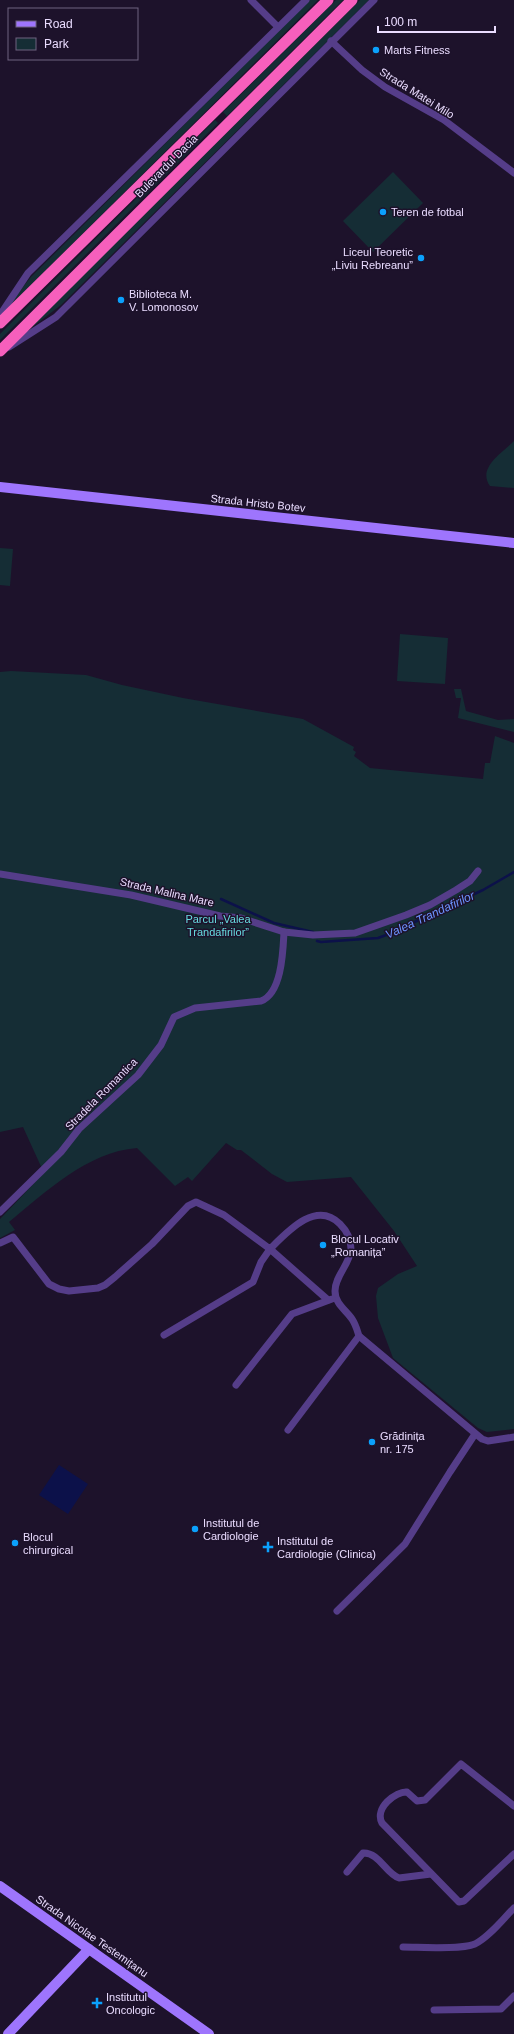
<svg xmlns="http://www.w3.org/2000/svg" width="514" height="2034" font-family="Arial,sans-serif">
<rect width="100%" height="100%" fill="#1d122b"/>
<g fill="#152d35">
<path d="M310,0H318L11,305L9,304L31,277Z"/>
<path d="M336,0H343L227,116L223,112Z"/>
<path d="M360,0H369L61,305L26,332Z"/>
<path d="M215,120L218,123L0,340V334Z"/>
<path d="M393,172L423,203L373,252L343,221Z"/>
<path d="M514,441V488L490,486C477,468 502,453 514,441Z"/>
<path d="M0,548L13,549L10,586L0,585Z"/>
<path d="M400,634L448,638L445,684L397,681Z"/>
<path d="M11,671L86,675L122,685L183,698L303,719L354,747L353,750L356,752L354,756L370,768L483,779L485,763H490L495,736L514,743V1429L487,1432L478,1428L393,1358L378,1318L376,1296L378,1288L398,1274L417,1266L394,1231L351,1177L287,1182L272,1174L241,1150H237L226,1143L192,1181L188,1177L175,1186L137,1148C87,1152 46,1192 9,1222L15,1230L0,1238V1219L44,1173L23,1127L0,1132V672Z"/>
<path d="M454,689H461L466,711L498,720L514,719V732L458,718L461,698H456Z"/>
</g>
<path fill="#0c114a" d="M59,1465L88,1484L68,1514L39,1495Z"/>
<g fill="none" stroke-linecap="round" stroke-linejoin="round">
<g stroke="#0c114a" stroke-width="2.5">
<path d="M221,899L274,923L313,932"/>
<path d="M317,941L321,942L378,938L389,934L483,890L514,872"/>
</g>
<g stroke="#553d89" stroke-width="7">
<path d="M251,0L278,27"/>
<path d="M331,41L362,70L385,87L444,120L514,173"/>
<path d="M0,315L28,273L306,0"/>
<path d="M9,347L56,317L374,0"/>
<path d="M0,874L131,895L220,916L241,918L284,932L313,935L355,933L406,915L430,905L456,890L470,881L478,871"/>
<path d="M0,1212L61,1152L79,1129L138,1075L161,1045L174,1017L195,1008L261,1001C282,993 283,951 284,932"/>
<path d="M0,1243L13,1237L49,1284L59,1289L69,1291L98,1288L105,1285L115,1277L152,1244L188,1206L196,1202L224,1215L270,1249C288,1231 316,1200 340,1224C347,1231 351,1239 351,1249C350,1264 335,1276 335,1291C335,1304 346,1310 352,1319C356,1325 357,1330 359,1336L482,1439L488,1441L514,1437"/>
<path d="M164,1335L253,1282L261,1262L270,1249L328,1300"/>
<path d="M236,1385L292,1314L332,1299"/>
<path d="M288,1430L359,1336"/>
<path d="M337,1611L405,1544L450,1472L475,1434"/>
<path d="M514,1806L461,1764L425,1800L417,1801L407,1792C396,1791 374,1808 382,1823L459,1902L464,1901L514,1854"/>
<path d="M347,1872L363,1853C379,1852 386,1874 399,1878L431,1874"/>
<path d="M403,1947C420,1947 460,1950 475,1944C490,1936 502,1920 514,1908"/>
<path d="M434,2010L501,2009L514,1996"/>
</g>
<g stroke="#9e75fd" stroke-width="10">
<path d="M0,487L514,543"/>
<path d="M0,1886L209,2034"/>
<path d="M8,2034L89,1949"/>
</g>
<g stroke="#f65fbc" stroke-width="11">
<path d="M0,323L328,0"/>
<path d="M0,351L352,0"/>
</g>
</g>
<g fill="#0ba1fc" stroke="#1d122b" stroke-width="1.5">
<circle cx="376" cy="50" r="4"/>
<circle cx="383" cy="212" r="4"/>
<circle cx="421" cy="258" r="4"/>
<circle cx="121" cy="300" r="4"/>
<circle cx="323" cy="1245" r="4"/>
<circle cx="372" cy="1442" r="4"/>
<circle cx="195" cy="1529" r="4"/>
<circle cx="15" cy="1543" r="4"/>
<path d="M266 1541h4v4h4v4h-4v4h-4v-4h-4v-4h4z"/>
<path d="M95 1997h4v4h4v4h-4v4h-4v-4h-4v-4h4z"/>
</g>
<g text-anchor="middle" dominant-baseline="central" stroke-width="3" stroke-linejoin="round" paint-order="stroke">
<g font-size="11" fill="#eadcff" stroke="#1d122b" text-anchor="start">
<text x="384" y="50">Marts Fitness</text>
<text x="391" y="212">Teren de fotbal</text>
<text x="413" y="252" text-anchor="end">Liceul Teoretic<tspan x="413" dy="13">„Liviu Rebreanu”</tspan></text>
<text x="129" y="294">Biblioteca M.<tspan x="129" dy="13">V. Lomonosov</tspan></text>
<text x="331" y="1239">Blocul Locativ<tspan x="331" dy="13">„Romanița”</tspan></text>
<text x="380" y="1436">Grădinița<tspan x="380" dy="13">nr. 175</tspan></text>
<text x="203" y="1523">Institutul de<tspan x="203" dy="13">Cardiologie</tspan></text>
<text x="23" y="1537">Blocul<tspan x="23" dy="13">chirurgical</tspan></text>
<text x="277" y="1541">Institutul de<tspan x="277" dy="13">Cardiologie (Clinica)</tspan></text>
<text x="106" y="1997">Institutul<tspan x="106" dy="13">Oncologic</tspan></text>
</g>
<g font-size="11" fill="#eadcff" stroke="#1d122b">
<text transform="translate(417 93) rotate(32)">Strada Matei Milo</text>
<text transform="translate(166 166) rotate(-45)">Bulevardul Dacia</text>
<text transform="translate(258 503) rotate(6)">Strada Hristo Botev</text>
<text transform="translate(167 892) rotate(13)">Strada Malina Mare</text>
<text transform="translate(101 1094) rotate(-45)">Stradela Romantica</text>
<text transform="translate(92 1936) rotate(35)">Strada Nicolae Testemițanu</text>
</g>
<g font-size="11" fill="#67dce0" stroke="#1d122b">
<text x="218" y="919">Parcul „Valea<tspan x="218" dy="13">Trandafirilor”</tspan></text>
</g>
<g font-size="12" font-style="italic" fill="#6c92fd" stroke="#1d122b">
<text transform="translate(430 915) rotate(-25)">Valea Trandafirilor</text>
</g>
</g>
<rect x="8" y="8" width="130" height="52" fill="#1d122b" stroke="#6f6380"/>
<rect x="16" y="21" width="20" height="6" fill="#9e75fd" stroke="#6f6380"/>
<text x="44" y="28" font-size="12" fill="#eadcff">Road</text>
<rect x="16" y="38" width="20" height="12" fill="#152d35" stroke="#6f6380"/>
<text x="44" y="48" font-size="12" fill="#eadcff">Park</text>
<path d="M378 26v6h117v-6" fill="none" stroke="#eadcff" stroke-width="2"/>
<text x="384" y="26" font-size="12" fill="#eadcff" stroke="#1d122b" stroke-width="3" paint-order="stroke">100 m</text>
</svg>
